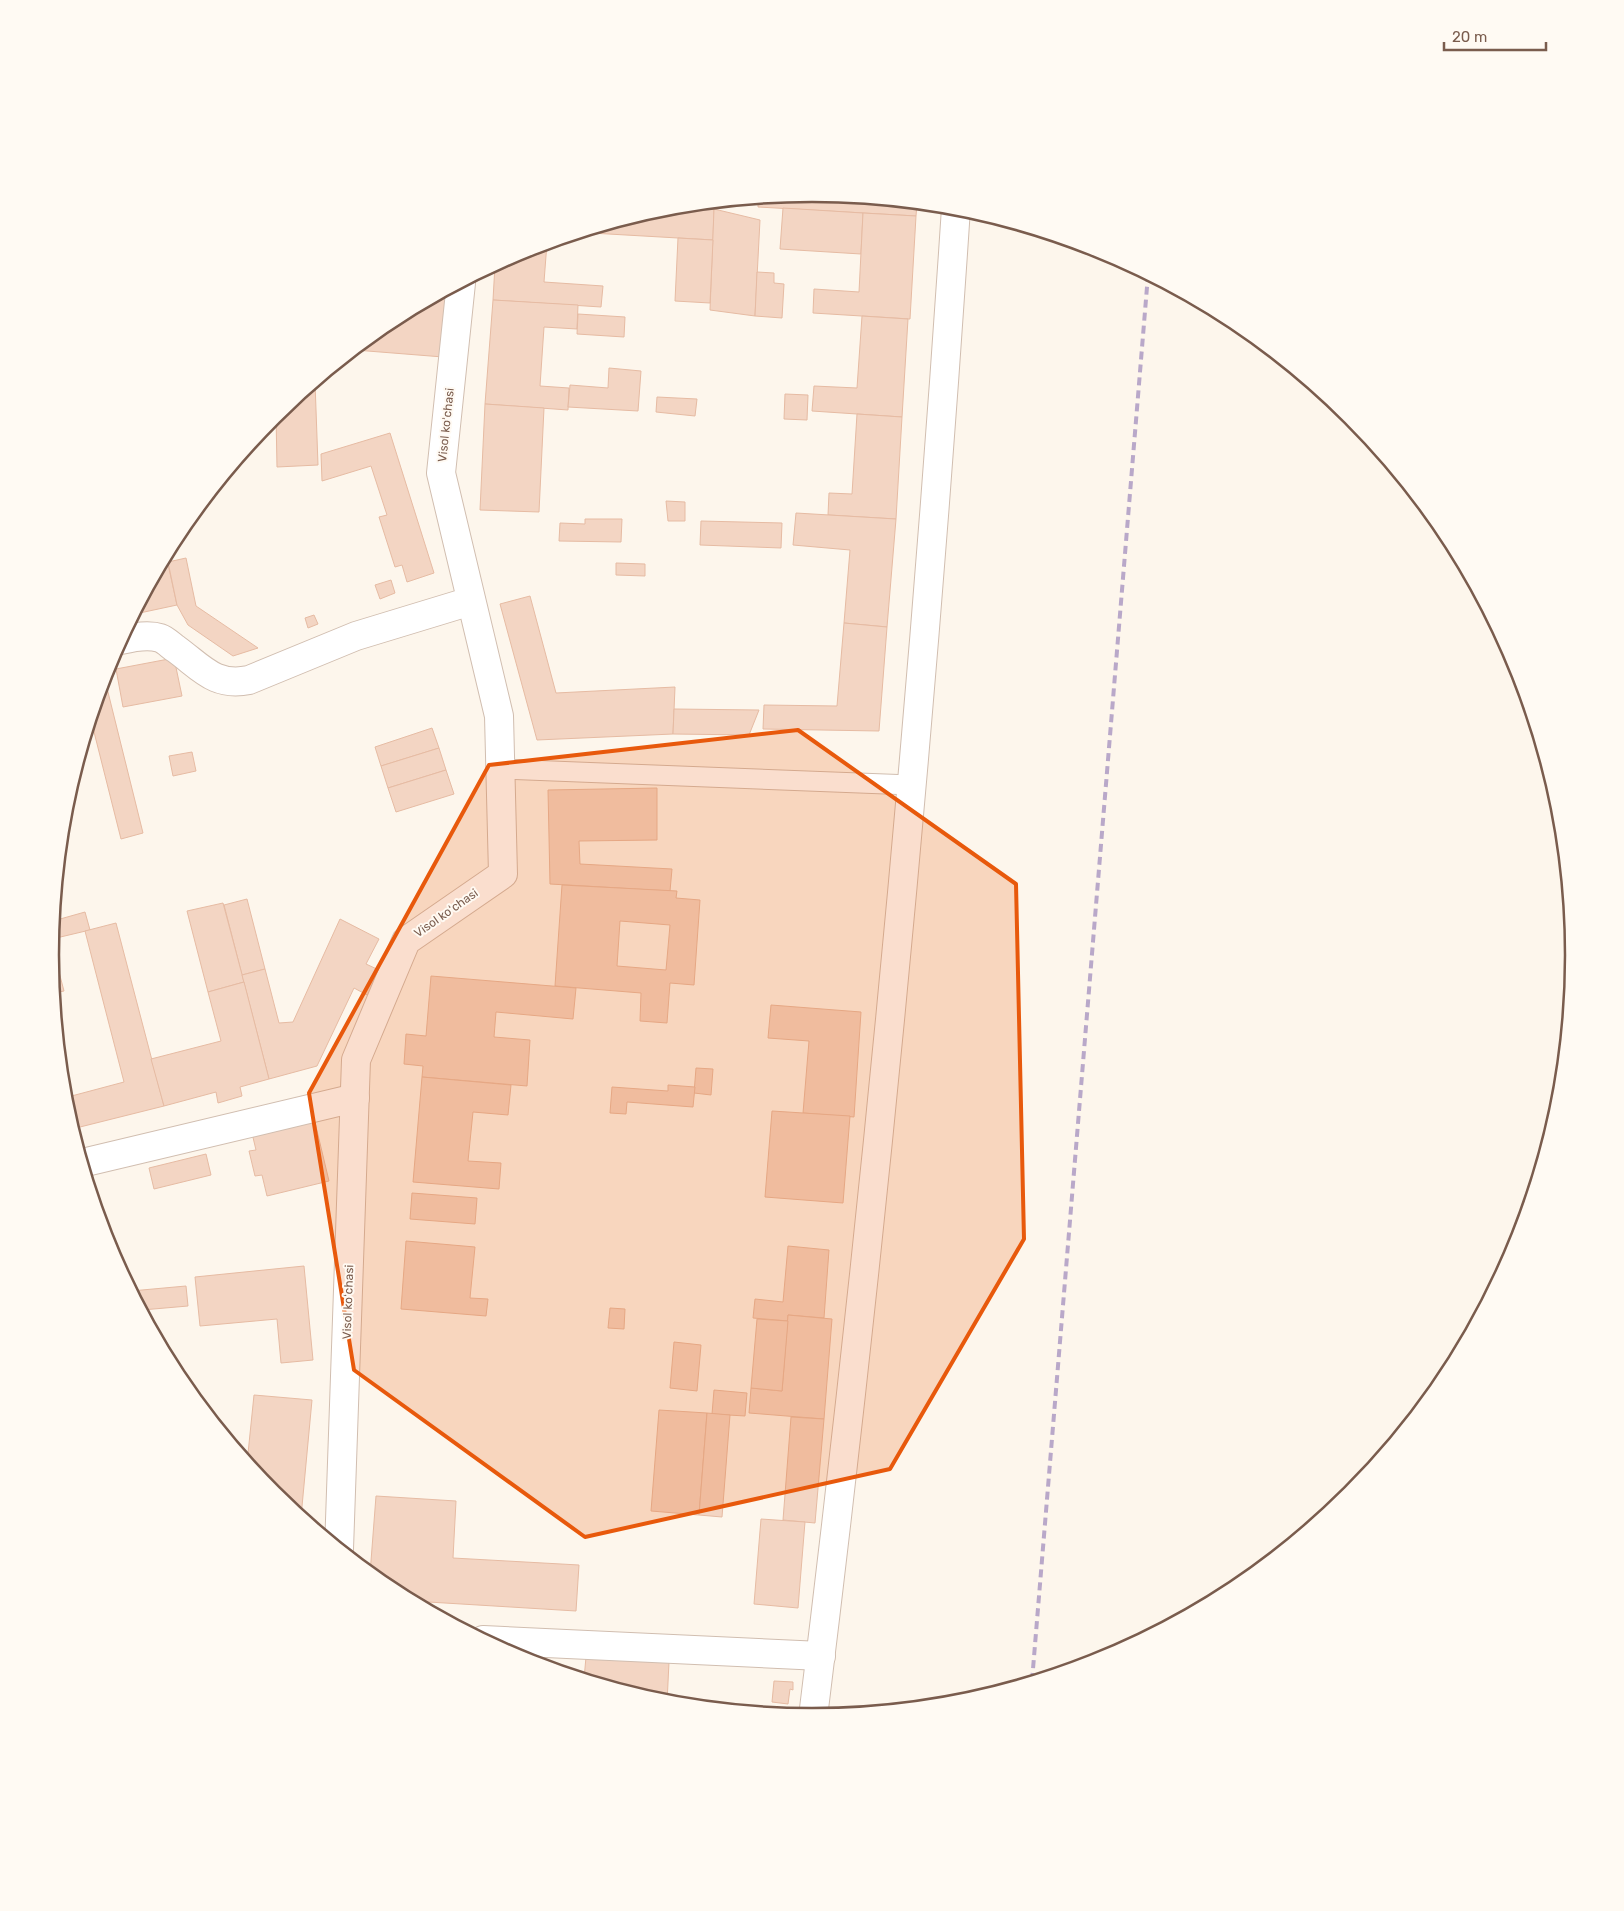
<svg xmlns="http://www.w3.org/2000/svg" width="1624" height="1911" font-family="Rubik,sans-serif">
<rect width="100%" height="100%" fill="#fdf6ec"/>
<g fill="#f3d5c3" stroke="#e6bba3" fill-rule="evenodd">
<path d="M812,194L917,204L916,216L758,207V199Z"/>
<path d="M675,207L714,209L713,240L591,233L592,230L664,208Z"/>
<path d="M783,208L863,213L861,254L780,249Z"/>
<path d="M714,209L760,220L755,316L710,310Z"/>
<path d="M863,213L916,216L910,319L813,313L814,289L859,292Z"/>
<path d="M678,238L713,240L710,303L675,301Z"/>
<path d="M547,243L544,282L603,286L601,307L493,300L495,265L521,251Z"/>
<path d="M757,272L774,273V283L784,284L782,318L755,316Z"/>
<path d="M448,290L443,357L355,350L389,322Z"/>
<path d="M493,300L578,305L577,329L544,327L540,386L569,388L568,410L485,404Z"/>
<path d="M578,314L625,317L624,337L577,334Z"/>
<path d="M862,316L908,319L902,417L812,411L814,386L857,388Z"/>
<path d="M609,368L641,371L638,411L568,407L570,385L608,388Z"/>
<path d="M315,382L318,465L277,467L276,415Z"/>
<path d="M785,394L808,395L807,420L784,419Z"/>
<path d="M657,397L697,399L695,416L656,412Z"/>
<path d="M485,404L544,408L539,512L480,510Z"/>
<path d="M857,414L902,417L896,519L828,515L829,493L852,494Z"/>
<path d="M390,433L434,573L407,582L402,565L395,567L379,517L387,515L371,466L322,481L321,454Z"/>
<path d="M666,501L685,502V521H668Z"/>
<path d="M796,513L896,519L887,627L844,623L850,550L793,545Z"/>
<path d="M585,519H622L621,542L559,541L560,523L585,524Z"/>
<path d="M701,521L782,523L781,548L700,545Z"/>
<path d="M166,555L177,605L135,614Z"/>
<path d="M186,558L196,606L258,648L233,656L188,625L177,605L168,562Z"/>
<path d="M616,563L645,564V576L616,575Z"/>
<path d="M391,580L395,593L380,599L375,585Z"/>
<path d="M530,596L556,693L675,687L673,734L537,740L500,604Z"/>
<path d="M314,615L318,624L308,628L305,618Z"/>
<path d="M844,623L887,627L879,731L763,729L764,705L837,706Z"/>
<path d="M174,658L182,696L123,707L116,669Z"/>
<path d="M104,676L143,833L121,839L91,720Z"/>
<path d="M674,709L759,710L749,735L673,734Z"/>
<path d="M432,728L439,748L381,766L375,747Z"/>
<path d="M439,748L446,770L388,788L381,766Z"/>
<path d="M192,752L196,771L173,776L169,756Z"/>
<path d="M446,770L454,794L396,812L388,788Z"/>
<path d="M657,788V840L579,841L580,864L672,869L670,891L550,884L548,790Z"/>
<path d="M562,885L677,891L676,898L700,900L694,985L670,983L667,1023L640,1021L641,993L555,986ZM620,921L670,925L666,970L617,966Z"/>
<path d="M247,899L265,969L242,975L224,905Z"/>
<path d="M223,903L244,982L208,992L187,911Z"/>
<path d="M85,912L90,930L52,939L53,921Z"/>
<path d="M340,919L379,939L366,964L381,971L369,996L354,988L317,1066L269,1079L242,975L265,969L279,1023L293,1022Z"/>
<path d="M116,923L164,1106L72,1129L64,1098L124,1082L85,931Z"/>
<path d="M51,942L64,991L54,993L50,955Z"/>
<path d="M431,976L576,988L573,1019L496,1012L494,1037L530,1040L527,1086L422,1077L423,1066L404,1064L406,1034L426,1036Z"/>
<path d="M244,982L269,1079L240,1087L242,1096L218,1103L216,1092L164,1106L151,1059L221,1041L208,992Z"/>
<path d="M771,1005L861,1012L854,1117L803,1113L809,1041L768,1038Z"/>
<path d="M696,1068L713,1069L711,1095L694,1093Z"/>
<path d="M422,1077L511,1085L508,1115L473,1112L468,1161L501,1163L499,1189L413,1182Z"/>
<path d="M668,1085L695,1087L693,1107L627,1102L626,1114L610,1113L612,1087L668,1091Z"/>
<path d="M772,1111L850,1116L843,1203L765,1197Z"/>
<path d="M313,1114L329,1181L267,1196L262,1175L255,1176L249,1151L256,1150L251,1129Z"/>
<path d="M206,1154L211,1175L154,1189L149,1168Z"/>
<path d="M412,1193L477,1198L475,1224L410,1219Z"/>
<path d="M406,1241L475,1247L470,1298L488,1299L486,1316L401,1309Z"/>
<path d="M788,1246L829,1250L824,1318L788,1315V1321L753,1318L755,1299L783,1302Z"/>
<path d="M304,1266L313,1360L281,1363L277,1319L200,1326L195,1277Z"/>
<path d="M186,1286L188,1306L142,1310L131,1291Z"/>
<path d="M610,1308L625,1309L624,1329L608,1328Z"/>
<path d="M788,1315L832,1319L824,1419L749,1413L751,1388L782,1391Z"/>
<path d="M757,1319L788,1321L782,1391L751,1388Z"/>
<path d="M674,1342L701,1345L697,1391L670,1388Z"/>
<path d="M714,1390L747,1393L745,1416L712,1414Z"/>
<path d="M254,1395L312,1400L301,1517L273,1494L247,1463Z"/>
<path d="M659,1410L707,1413L699,1515L651,1511Z"/>
<path d="M707,1413L730,1415L722,1517L699,1515Z"/>
<path d="M791,1417L824,1419L815,1523L783,1520Z"/>
<path d="M376,1496L456,1501L453,1558L579,1565L576,1611L412,1601L388,1589L370,1574Z"/>
<path d="M761,1519L805,1522L798,1608L754,1604Z"/>
<path d="M586,1657L669,1662L667,1703L584,1679Z"/>
<path d="M774,1681L793,1682V1690L790,1689L788,1704L772,1702Z"/>
</g>
<g fill="none" stroke-linecap="round" stroke-linejoin="round">
<defs>
<path id="lane" d="M500,769L911,785"/>
<g id="street">
<path d="M121,640C133,637 148,634 160,638C166,640 171,646 176,649C202,668 215,687 249,680L356,636L471,601"/>
<path d="M82,1163L355,1098"/>
<path d="M339,1549L356,1060L406,941L503,874L499,716L441,473L461,283"/>
<path d="M483,1640L821,1656"/>
<path d="M813,1717C875,1216 923,712 956,208"/>
</g>
</defs>
<use href="#lane" stroke="#d1beb0" stroke-width="21"/>
<use href="#street" stroke="#d1beb0" stroke-width="30"/>
<use href="#lane" stroke="#fff" stroke-width="19"/>
<use href="#street" stroke="#fff" stroke-width="28"/>
<path stroke="#b9a8c9" stroke-width="4" stroke-dasharray="8 5" stroke-linecap="butt" d="M1032,1681L1148,275"/>
</g>
<path fill="#e8590c" fill-opacity="0.2" stroke="#e8590c" stroke-width="4" stroke-linejoin="round" d="M798,730L1016,884L1024,1239L890,1469L585,1537L354,1370L309,1093L489,765Z"/>
<g text-anchor="middle" dominant-baseline="central" stroke-width="4" stroke-linejoin="round" paint-order="stroke">
<g font-size="12" fill="#7a5c4d" stroke="#fffaf3">
<text transform="translate(446 425) rotate(-84)">Visol koʻchasi</text>
<text transform="translate(446 913) rotate(-35)">Visol koʻchasi</text>
<text transform="translate(348 1302) rotate(-88)">Visol koʻchasi</text>
</g>
</g>
<path d="M0 0H1624V1911H0ZM59 955a753 753 0 1 1 1506 0a753 753 0 1 1-1506 0Z" fill="#fffaf3" fill-rule="evenodd"/>
<path fill="none" stroke="#7a5c4d" stroke-width="2.5" d="M59 955a753 753 0 1 1 1506 0a753 753 0 1 1-1506 0Z"/>
<path d="M1444 42v8h102v-8" fill="none" stroke="#7a5c4d" stroke-width="2.5"/>
<text x="1452" y="42" font-size="15" fill="#7a5c4d" stroke="#fffaf3" stroke-width="4" paint-order="stroke">20 m</text>
</svg>
